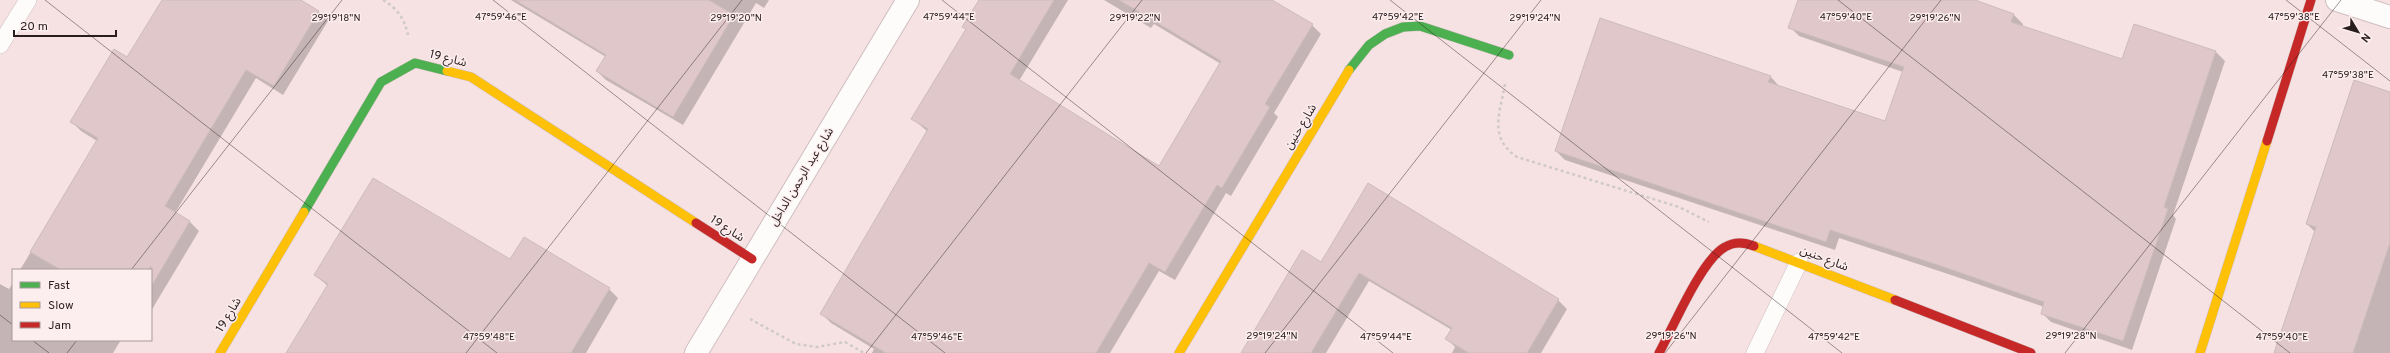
<svg xmlns="http://www.w3.org/2000/svg" width="2390" height="353" font-family="Overpass,'Noto Sans Arabic',sans-serif">
<rect width="100%" height="100%" fill="#f7e2e3"/>
<g fill="#0003">
<path d="M163,0H299L319,12L328,21L283,95L256,78L175,213L190,222L199,231L151,311V270H20L97,141L81,131L72,122L128,58Z"/>
<path d="M511,0H769L764,8L756,3L683,125L606,80L597,71L606,57Z"/>
<path d="M980,0H1068L1019,81L1159,167L1221,64L1154,24L1151,28L1104,0H1270L1312,25L1321,34L1274,113L1278,117L1231,196L1226,193L1175,280L1159,271L1110,353H1097L1092,350L1091,353H872L874,349L831,323L822,314L928,132L913,119L967,30L964,27Z"/>
<path d="M1799,0H1971L2014,15L2023,24L2022,27L2123,60L2216,52L2225,61L2173,215L2176,219L2132,350L2051,322L2042,313L2044,307L1951,275L1839,238L1835,250L1565,160L1556,151L1770,76L1779,86L1886,122L1903,72L1799,36L1790,27Z"/>
<path d="M2390,93V353H2275L2315,232L2307,224Z"/>
<path d="M1368,185L1558,300L1567,309L1541,353H1452L1455,347L1447,339L1452,330L1369,281L1326,353H1242L1321,263Z"/>
<path d="M524,238L609,289L618,298L586,353H287L328,286L315,275L511,261Z"/>
<path d="M13,283V340H121L113,353H0V284L9,289Z"/>
</g>
<g fill="#e0c8ca" stroke="#ccbcbc">
<path d="M162,0H301L319,11L274,86L246,70L165,206L190,221L151,287V266L148,270H61L30,252L98,138L70,122L114,49L127,57Z"/>
<path d="M515,0H709L734,15L673,117L596,71L606,55Z"/>
<path d="M979,0H1054L1010,74L1159,166L1221,61L1119,0H1272L1313,24L1265,104L1270,107L1222,188L1217,185L1165,272L1149,263L1096,353H886L820,314L928,129L911,119L966,29L962,27Z"/>
<path d="M1798,0H1975L2014,14L2011,22L2122,59L2134,24L2216,51L2164,207L2168,209L2123,341L2041,314L2044,302L1941,266L1830,230L1826,242L1555,151L1600,18L1771,76L1768,82L1885,121L1904,67L1788,28Z"/>
<path d="M2354,80L2390,92V243L2353,353H2274L2316,227L2306,224Z"/>
<path d="M373,178L510,259L524,237L610,288L571,353H286L328,284L314,275Z"/>
<path d="M1368,183L1559,299L1527,353H1469L1445,339L1452,328L1359,273L1311,353H1241L1302,250L1321,262Z"/>
</g>
<g fill="none" stroke-linecap="round" stroke-linejoin="round">
<defs>
<g id="lane">
<path d="M0,45L28,0"/>
<path d="M1755,353L1799,262"/>
</g>
<g id="street">
<path d="M2337,0L2390,17"/>
<path d="M696,353L908,0"/>
</g>
<g id="fast">
<path d="M1349,70L1369,45L1385,34L1403,27L1420,26L1509,55"/>
<path d="M304,212L381,82L415,63L447,71"/>
</g>
<g id="slow">
<path d="M447,71L471,77L696,223"/>
<path d="M1754,246L1895,300"/>
<path d="M220,353L304,212"/>
<path d="M1179,353L1349,70"/>
<path d="M2200,353L2267,141"/>
</g>
<g id="jam">
<path d="M2267,141L2311,0"/>
<path d="M696,223L752,259"/>
<path d="M1895,300L2031,353"/>
<path d="M1659,353C1673,328 1701,260 1725,247C1735,241 1744,242 1754,246"/>
</g>
</defs>
<use href="#lane" stroke="#cfbfbf" stroke-width="18"/>
<use href="#street" stroke="#cfbfbf" stroke-width="24"/>
<use href="#fast" stroke="#cfbfbf" stroke-width="10"/>
<use href="#slow" stroke="#cfbfbf" stroke-width="10"/>
<use href="#jam" stroke="#cfbfbf" stroke-width="10"/>
<g stroke="#d0c9c9" stroke-width="2.5" stroke-dasharray="3 3" stroke-linecap="butt">
<path d="M383,0C398,9 404,18 408,35"/>
<path d="M1505,84C1500,114 1488,137 1517,157L1679,207L1709,222"/>
<path d="M750,319L796,344L817,347L845,342L864,353"/>
</g>
<use href="#lane" stroke="#fefbfb" stroke-width="17"/>
<use href="#street" stroke="#fefbfb" stroke-width="22"/>
<use href="#fast" stroke="#4caf50" stroke-width="9"/>
<use href="#slow" stroke="#ffc107" stroke-width="9"/>
<use href="#jam" stroke="#c62828" stroke-width="9"/>
</g>
<path fill="none" stroke="#2a1d1e" stroke-width="1" stroke-opacity="0.45" d="M45,0L497,353M493,0L945,353M942,0L1393,353M1390,0L1842,353M1838,0L2290,353M2286,0L2390,81M131,270L342,0M0,315L13,325M32,340L49,353M67,353L77,340M466,353L742,0M866,353L1142,0M1265,353L1541,0M1665,353L1941,0M2065,353L2341,0"/>
<g text-anchor="middle" dominant-baseline="central" stroke-width="3" stroke-linejoin="round" paint-order="stroke">
<g font-size="12" fill="#2a1d1e" stroke="#fcedee">
<text transform="translate(448 59) rotate(14)">شارع 19</text>
<text transform="translate(1301 127) rotate(-59)">شارع حنين</text>
<text transform="translate(802 177) rotate(-59)">شارع عبد الرحمن الداخل</text>
<text transform="translate(727 229) rotate(33)">شارع 19</text>
<text transform="translate(1824 259) rotate(21)">شارع حنين</text>
<text transform="translate(229 315) rotate(-59)">شارع 19</text>
</g>
</g>
<g font-size="10" text-anchor="middle" fill="#2a1d1e" stroke="#fcedee" stroke-width="3" stroke-linejoin="round" paint-order="stroke">
<text x="2294" y="20">47°59'38"E</text>
<text x="1398" y="20">47°59'42"E</text>
<text x="501" y="20">47°59'46"E</text>
<text x="949" y="20">47°59'44"E</text>
<text x="1846" y="20">47°59'40"E</text>
<text x="736" y="21">29°19'20"N</text>
<text x="1535" y="21">29°19'24"N</text>
<text x="1935" y="21">29°19'26"N</text>
<text x="336" y="21">29°19'18"N</text>
<text x="1135" y="21">29°19'22"N</text>
<text x="2348" y="78">47°59'38"E</text>
<text x="1272" y="339">29°19'24"N</text>
<text x="1671" y="339">29°19'26"N</text>
<text x="2071" y="339">29°19'28"N</text>
<text x="489" y="340">47°59'48"E</text>
<text x="937" y="340">47°59'46"E</text>
<text x="1386" y="340">47°59'44"E</text>
<text x="1834" y="340">47°59'42"E</text>
<text x="2282" y="340">47°59'40"E</text>
</g>
<rect x="12" y="269" width="140" height="72" fill="#fcedee" stroke="#a89a9b"/>
<rect x="20" y="282" width="20" height="6" fill="#4caf50" stroke="#a89a9b"/>
<text x="48" y="289" font-size="12" fill="#2a1d1e">Fast</text>
<rect x="20" y="302" width="20" height="6" fill="#ffc107" stroke="#a89a9b"/>
<text x="48" y="309" font-size="12" fill="#2a1d1e">Slow</text>
<rect x="20" y="322" width="20" height="6" fill="#c62828" stroke="#a89a9b"/>
<text x="48" y="329" font-size="12" fill="#2a1d1e">Jam</text>
<g transform="translate(2358 32) rotate(128)" stroke="#fcedee" stroke-width="3" paint-order="stroke">
<path d="M0-3L7 15L0 10L-7 15Z" fill="#2a1d1e"/>
<text y="-6" font-size="11" font-weight="bold" text-anchor="middle" fill="#2a1d1e">N</text>
</g>
<path d="M14 30v6h102v-6" fill="none" stroke="#2a1d1e" stroke-width="2"/>
<text x="20" y="30" font-size="12" fill="#2a1d1e" stroke="#fcedee" stroke-width="3" paint-order="stroke">20 m</text>
</svg>
